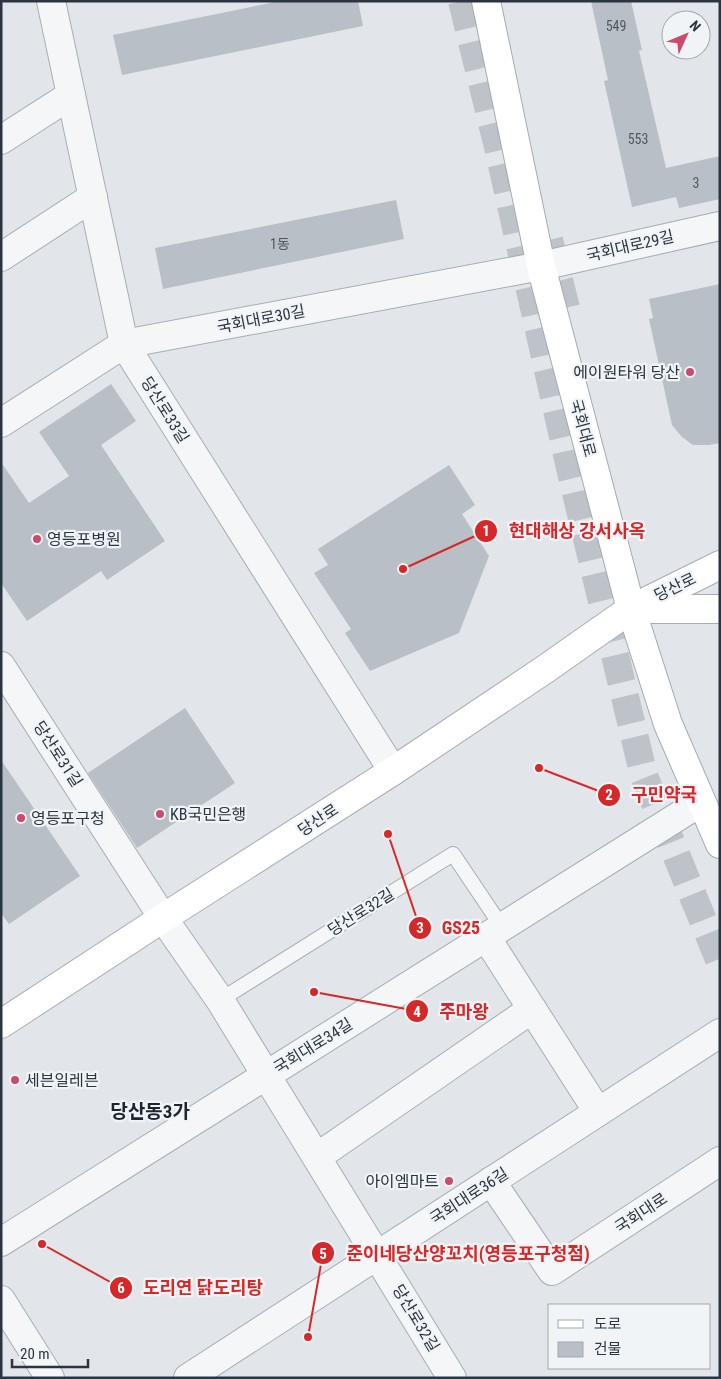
<svg xmlns="http://www.w3.org/2000/svg" width="721" height="1379" font-family="'Roboto Condensed','Noto Sans KR',sans-serif">
<rect width="100%" height="100%" fill="#e2e6ea"/>
<g fill="#b9bfc6">
<path d="M280,1H358L363,26L122,75L113,35Z"/>
<path d="M591,1H631L642,50L639,51L666,168L720,156V199L679,208L676,197L632,207L604,81L608,80Z"/>
<path d="M396,200L404,239L163,289L155,248Z"/>
<path d="M720,284V443L709,445H693L682,437L672,425L649,319L653,318L649,299Z"/>
<path d="M111,384L136,421L101,445L165,541L107,580L101,571L27,621L1,583V462L29,503L69,476L39,432Z"/>
<path d="M449,465L475,505L462,514L489,556L459,633L370,671L345,633L351,629L314,573L328,565L318,549Z"/>
<path d="M185,708L235,783L137,848L88,773Z"/>
<path d="M1,760L80,876L9,924L1,913Z"/>
</g>
<g fill="none" stroke-linecap="round" stroke-linejoin="round">
<g stroke="#bdc3c8" stroke-width="28" stroke-dasharray="28 14" stroke-linecap="butt">
<path d="M462,1L497,143L570,468L644,776L720,962"/>
<path d="M549,240L569,320"/>
</g>
<defs>
<path id="service" d="M220,1000L453,854L502,927"/>
<g id="minor">
<path d="M51,1L124,344L393,771"/>
<path d="M1,140L71,95"/>
<path d="M1,257L93,197"/>
<path d="M1,423L124,344L541,266L720,226"/>
<path d="M1,666L163,918L220,1000L452,1378"/>
<path d="M486,937L598,1112"/>
<path d="M317,1157L532,1009"/>
<path d="M491,1181L552,1271L720,1161"/>
<path d="M1,1242L701,802"/>
<path d="M1,1300L50,1378"/>
<path d="M188,1378L720,1033"/>
</g>
<g id="secondary">
<path d="M637,609H720"/>
<path d="M1,1024L163,918L393,771L544,670L631,609L720,565"/>
</g>
<path id="primary" d="M486,1L541,266L631,609L668,724L720,844"/>
</defs>
<use href="#service" stroke="#a7adb4" stroke-width="16"/>
<use href="#minor" stroke="#a7adb4" stroke-width="30"/>
<use href="#secondary" stroke="#a7adb4" stroke-width="30"/>
<use href="#primary" stroke="#a1abb5" stroke-width="30"/>
<use href="#service" stroke="#f4f6f8" stroke-width="14"/>
<use href="#minor" stroke="#f4f6f8" stroke-width="28"/>
<use href="#secondary" stroke="#fff" stroke-width="28"/>
<use href="#primary" stroke="#fff" stroke-width="28"/>
</g>
<g fill="#ca4b6b" stroke="#f1f4f7" stroke-width="2">
<circle cx="690" cy="372" r="5"/>
<circle cx="37" cy="539" r="5"/>
<circle cx="160" cy="814" r="5"/>
<circle cx="21" cy="818" r="5"/>
<circle cx="15" cy="1080" r="5"/>
<circle cx="449" cy="1181" r="5"/>
</g>
<g text-anchor="middle" dominant-baseline="central" stroke-width="4.5" stroke-linejoin="round" paint-order="stroke">
<g font-size="14" fill="#4e5862">
<text x="616" y="26">549</text>
<text x="638" y="139">553</text>
<text x="696" y="183">3</text>
<text x="280" y="244">1동</text>
</g>
<g font-size="16" fill="#2a3541" stroke="#f1f4f7">
<text transform="translate(630 246) rotate(-13)">국회대로29길</text>
<text transform="translate(261 319) rotate(-11)">국회대로30길</text>
<text transform="translate(165 410) rotate(58)">당산로33길</text>
<text transform="translate(583 428) rotate(75)">국회대로</text>
<text transform="translate(675 587) rotate(-26)">당산로</text>
<text transform="translate(58 754) rotate(57)">당산로31길</text>
<text transform="translate(318 820) rotate(-33)">당산로</text>
<text transform="translate(361 912) rotate(-32)">당산로32길</text>
<text transform="translate(313 1046) rotate(-32)">국회대로34길</text>
<text transform="translate(469 1196) rotate(-33)">국회대로36길</text>
<text transform="translate(641 1213) rotate(-33)">국회대로</text>
<text transform="translate(416 1318) rotate(59)">당산로32길</text>
</g>
<g font-size="16" fill="#2a3541" stroke="#f1f4f7" text-anchor="start">
<text x="680" y="372" text-anchor="end">에이원타워 당산</text>
<text x="47" y="539">영등포병원</text>
<text x="170" y="814">KB국민은행</text>
<text x="31" y="818">영등포구청</text>
<text x="25" y="1080">세븐일레븐</text>
<text x="439" y="1181" text-anchor="end">아이엠마트</text>
</g>
<g font-size="19" font-weight="bold" fill="#1c2632" stroke="#f1f4f7">
<text x="150" y="1111">당산동3가</text>
</g>
</g>
<path fill="none" stroke="#d62828" stroke-width="2" d="M403 569L486 531M539 768L609 795M388 834L420 928M314 992L417 1011M308 1337L323 1253M42 1244L121 1288"/>
<g fill="#d62828" stroke="#f1f4f7" stroke-width="2">
<circle cx="403" cy="569" r="5"/>
<circle cx="539" cy="768" r="5"/>
<circle cx="388" cy="834" r="5"/>
<circle cx="314" cy="992" r="5"/>
<circle cx="308" cy="1337" r="5"/>
<circle cx="42" cy="1244" r="5"/>
<circle cx="486" cy="531" r="12"/>
<circle cx="609" cy="795" r="12"/>
<circle cx="420" cy="928" r="12"/>
<circle cx="417" cy="1011" r="12"/>
<circle cx="323" cy="1253" r="12"/>
<circle cx="121" cy="1288" r="12"/>
</g>
<g font-size="15" text-anchor="middle" font-weight="bold" fill="#fff">
<text x="486" y="536">1</text>
<text x="609" y="800">2</text>
<text x="420" y="933">3</text>
<text x="417" y="1017">4</text>
<text x="323" y="1259">5</text>
<text x="121" y="1293">6</text>
</g>
<g font-size="18" text-anchor="middle" font-weight="bold" fill="#d62828" stroke="#f1f4f7" stroke-width="4.5" stroke-linejoin="round" paint-order="stroke">
<text x="577" y="537">현대해상 강서사옥</text>
<text x="664" y="801">구민약국</text>
<text x="461" y="934">GS25</text>
<text x="464" y="1018">주마왕</text>
<text x="468" y="1260">준이네당산양꼬치(영등포구청점)</text>
<text x="203" y="1294">도리연 닭도리탕</text>
</g>
<rect width="721" height="1379" fill="none" stroke="#2a3541" stroke-width="5"/>
<rect x="548" y="1304" width="162" height="65" fill="#f1f4f7" stroke="#a1a8ae"/>
<rect x="558" y="1320" width="25" height="8" fill="#ffffff" stroke="#a1a8ae"/>
<text x="594" y="1329" font-size="15" fill="#2a3541">도로</text>
<rect x="558" y="1342" width="25" height="15" fill="#b9bfc6" stroke="#a1a8ae"/>
<text x="594" y="1354" font-size="15" fill="#2a3541">건물</text>
<g transform="translate(686 35) rotate(46)"><circle r="24" fill="#f1f4f7" stroke="#a1a8ae"/>
<path d="M0-4L9 19L0 12L-9 19Z" fill="#ca4b6b"/>
<text y="-8" font-size="14" font-weight="bold" text-anchor="middle" fill="#2a3541">N</text>
</g>
<path d="M12 1359v8h76v-8" fill="none" stroke="#2a3541" stroke-width="2.5"/>
<text x="20" y="1359" font-size="15" fill="#2a3541" stroke="#f1f4f7" stroke-width="4" paint-order="stroke">20 m</text>
</svg>
